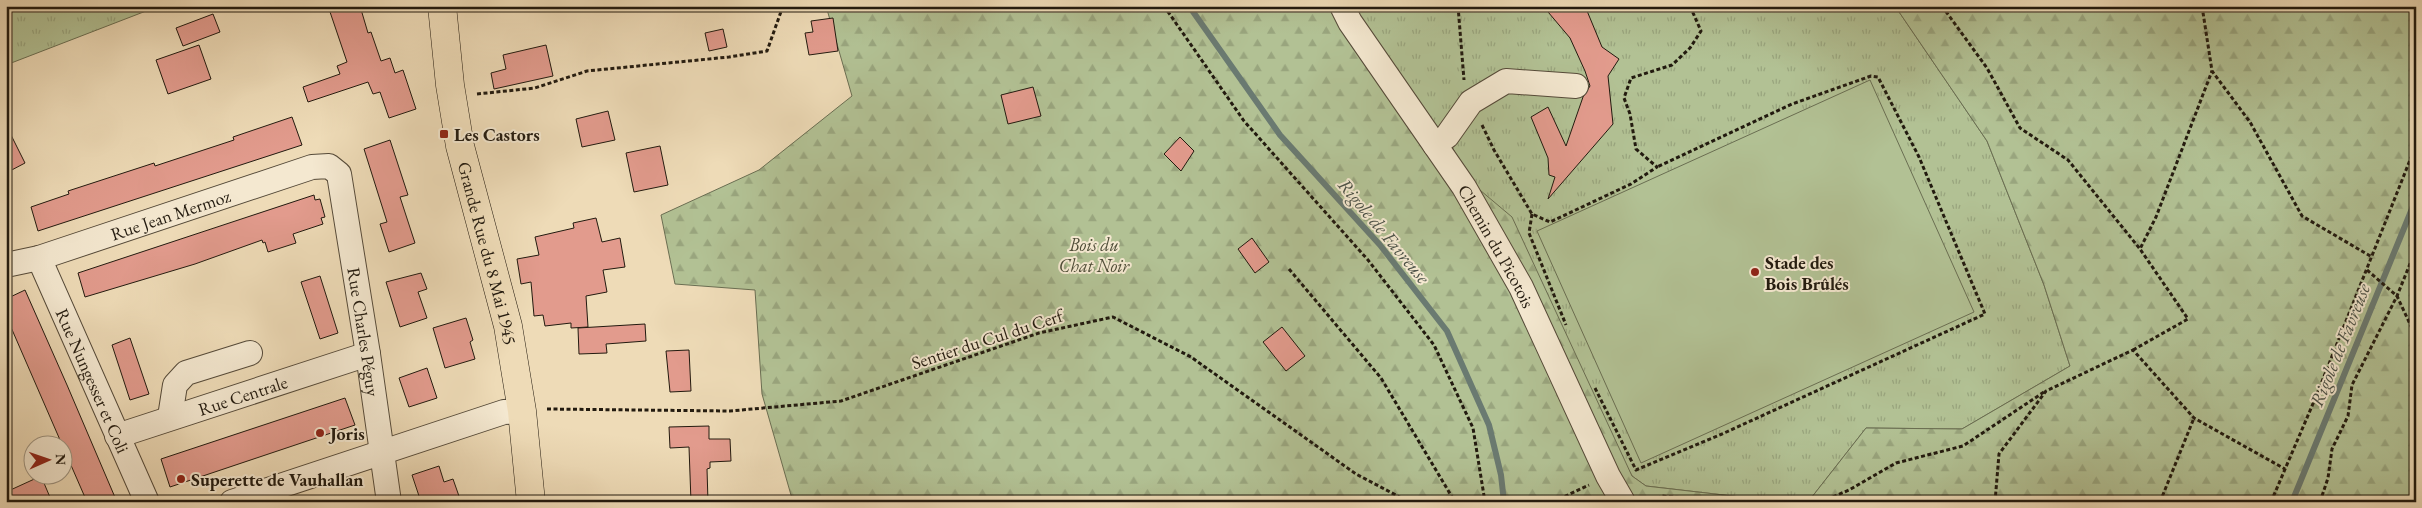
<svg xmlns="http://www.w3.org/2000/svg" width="2422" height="508" font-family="'EB Garamond',serif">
<defs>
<pattern id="grass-tufts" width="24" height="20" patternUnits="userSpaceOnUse" patternTransform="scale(1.25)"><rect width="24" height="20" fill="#b2c194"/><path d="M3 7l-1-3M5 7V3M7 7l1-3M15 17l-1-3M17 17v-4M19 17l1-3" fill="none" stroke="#99a57e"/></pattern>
<pattern id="forest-firs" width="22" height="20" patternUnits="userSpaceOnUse" patternTransform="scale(1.25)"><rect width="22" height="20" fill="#b2c194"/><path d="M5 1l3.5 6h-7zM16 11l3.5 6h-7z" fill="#99a57e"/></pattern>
</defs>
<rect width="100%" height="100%" fill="#eedbb7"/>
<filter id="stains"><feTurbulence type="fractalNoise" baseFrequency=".004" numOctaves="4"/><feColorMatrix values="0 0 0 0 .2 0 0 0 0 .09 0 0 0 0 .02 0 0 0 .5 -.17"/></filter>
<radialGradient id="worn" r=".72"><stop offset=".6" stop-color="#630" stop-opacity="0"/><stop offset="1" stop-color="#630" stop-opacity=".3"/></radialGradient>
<g fill="url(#grass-tufts)" stroke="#6a6e52">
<path d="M6,6H159L6,65Z"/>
<path d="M1352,6H1895L1987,141L2044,285L2070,366L1962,429L1866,428L1808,502H1784L1646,486L1632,476L1468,180Z"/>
</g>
<g fill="url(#forest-firs)" stroke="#6a6e52">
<path d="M826,6H1352L1426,120L1447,136L1468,180L1512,217L1632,476L1646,486L1784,502H793L762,394L755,290L675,284L661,215L759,170L852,96Z"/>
<path d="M1895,6H2416V502H1808L1866,428L1962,429L2070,366L2044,285L1987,141Z"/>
</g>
<path fill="#b2c194" stroke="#6a6e52" d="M1870,80L1974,312L1641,463L1537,231Z"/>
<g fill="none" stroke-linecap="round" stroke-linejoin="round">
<g stroke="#6a7a71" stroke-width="6">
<path d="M1189,6L1280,135L1380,245L1447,331L1489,425L1501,475L1504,502"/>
<path d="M2292,502L2416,199"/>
</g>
</g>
<g fill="#e29b8d" stroke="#221a0f">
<path d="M328,6H360L368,33L371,32L381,61L390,58L395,73L403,70L416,109L389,118L380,92L373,94L368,82L308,102L303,87L340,74L337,66L347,62Z"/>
<path d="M1543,6H1585L1602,47L1619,59L1608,76L1613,124L1548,199L1555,177L1549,175L1548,158L1531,117L1548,107L1566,146L1583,97L1590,86L1585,71L1570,38Z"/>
<path d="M213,14L220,32L183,46L176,28Z"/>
<path d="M833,18L838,51L809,55L805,33L813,32L811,21Z"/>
<path d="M723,29L727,47L709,51L705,33Z"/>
<path d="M199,45L211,79L168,94L156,60Z"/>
<path d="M546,45L553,76L494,89L491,73L506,69L503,55Z"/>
<path d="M1033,87L1041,116L1008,124L1001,95Z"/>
<path d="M608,111L615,140L582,147L576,119Z"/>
<path d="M292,117L302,145L38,231L31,207L69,194L68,191L154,163L155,166L234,140L233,137Z"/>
<path d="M6,125L25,163L6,173Z"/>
<path d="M1180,137L1194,151L1181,171L1164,154Z"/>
<path d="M390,140L408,195L400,197L415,243L389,252L380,224L387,222L364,149Z"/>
<path d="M660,146L668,185L634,192L626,153Z"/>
<path d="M314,195L315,200L320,199L325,217L321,218L323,224L293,234L296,243L268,252L265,242L263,243L262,240L195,264L85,297L78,273Z"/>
<path d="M596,218L602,242L620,238L625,267L603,270L607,292L586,296L588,327L571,328V323L545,326L543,315L534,316L531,282L521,284L517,259L539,255L535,237L574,228L573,223Z"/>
<path d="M1252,238L1269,262L1255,273L1238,249Z"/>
<path d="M421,273L427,289L418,292L427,318L400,327L386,282Z"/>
<path d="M320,276L338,333L320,339L301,282Z"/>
<path d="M25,290L67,385L117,502H87L10,325L6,327V299Z"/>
<path d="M466,318L473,340L470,342L475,359L445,368L433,328Z"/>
<path d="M645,324L646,341L606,344L607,353L579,354L578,328Z"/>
<path d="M1282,327L1305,356L1286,371L1263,342Z"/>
<path d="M130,338L149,394L130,400L112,345Z"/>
<path d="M689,350L691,391L670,392L666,351Z"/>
<path d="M427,368L437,398L409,407L399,378Z"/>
<path d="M345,398L355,425L170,487L161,459Z"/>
<path d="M709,426V439H730L731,461L710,462V468L707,469L708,502H691L689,447L670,448L669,427Z"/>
<path d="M439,466L444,482L453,479L460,499L450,502H421L412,475Z"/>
<path d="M41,476L52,502H6V492Z"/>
</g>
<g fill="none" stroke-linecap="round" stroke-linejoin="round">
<defs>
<g id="minor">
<path id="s1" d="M1342,6L1350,22L1464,187L1521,287L1608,476L1623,502"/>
<path d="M1435,145L1447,136L1471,102L1506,81L1576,86"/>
<path id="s2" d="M39,258L147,502"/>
<path id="s3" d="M6,265L39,258L312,167L329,166L339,174L368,354L389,502"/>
<path d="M170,417L175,385L186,373L250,353"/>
<path id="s4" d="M117,436L368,354"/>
<path d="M232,502L504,412L522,411"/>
</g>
<g id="major">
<path id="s5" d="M442,6L450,85L460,146L508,326L522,411L531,502"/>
</g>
</defs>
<use href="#minor" stroke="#554a39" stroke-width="26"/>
<use href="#major" stroke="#221a0f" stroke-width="29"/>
<g stroke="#221a0f" stroke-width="3" stroke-dasharray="4 2.5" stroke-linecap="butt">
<path d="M1164,6L1244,121L1368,260L1434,345L1473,428L1485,502"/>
<path d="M1458,6L1464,80"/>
<path d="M1942,6L1987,68L2020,128L2068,160L2140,249"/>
<path d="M2202,6L2212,71L2250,122L2302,216L2372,257"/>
<path d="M477,94L535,88L587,71L729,57L767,51L783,6"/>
<path d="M1482,125L1494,150L1532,214L1550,222L1631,184L1657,167L1636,149L1630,114L1624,98L1631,78L1672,65L1690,48L1701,31L1690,6"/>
<path d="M1532,214L1529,233L1566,325"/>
<path d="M1289,269L1381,378L1455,502"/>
<path d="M2367,270L2397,296L2416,337"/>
<path d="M2133,350L2188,319L2140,249L2156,217L2212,71"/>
<path d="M1595,388L1636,470L1722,434L1985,314L1919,157L1878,77L1871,76L1792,104L1657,167"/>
<path d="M547,409L730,411L841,401L1039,333L1113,317L1191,357L1356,474L1409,502"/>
<path d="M1553,502L1589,485"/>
<path d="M1651,502L1662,496L1727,502"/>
<path d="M1821,502L1849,490L1896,463L1963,446L2044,392"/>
<path d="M1995,502L1999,454L2046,391L2133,350L2194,418L2285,469"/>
<path d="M2160,502L2194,418"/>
<path d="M2271,502L2315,399L2416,145"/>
<path d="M2320,502L2328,478L2332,449L2348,416L2352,385L2397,296L2416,249"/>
<path d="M2412,502L2416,495"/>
</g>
<use href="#minor" stroke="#f4e8d0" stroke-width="24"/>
<use href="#major" stroke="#eedbb7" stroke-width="28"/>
</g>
<g fill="#8f2418" stroke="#f4e8d0" stroke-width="2">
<rect x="439" y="129" width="10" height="10" rx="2.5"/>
<circle cx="1755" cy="272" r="5"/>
<circle cx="320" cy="433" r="5"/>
<circle cx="181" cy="479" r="5"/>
</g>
<g text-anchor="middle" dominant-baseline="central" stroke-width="4" stroke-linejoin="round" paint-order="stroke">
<g font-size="18" font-weight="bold" fill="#221a0f" stroke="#f4e8d0" text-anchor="start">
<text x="454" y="134">Les Castors</text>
<text x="1765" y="262">Stade des<tspan x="1765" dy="21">Bois Brûlés</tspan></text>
<text x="330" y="433">Joris</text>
<text x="191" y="479">Superette de Vauhallan</text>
</g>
<g font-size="18" fill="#221a0f" stroke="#f4e8d0">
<text stroke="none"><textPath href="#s3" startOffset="172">Rue Jean Mermoz</textPath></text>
<text stroke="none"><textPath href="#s1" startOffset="286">Chemin du Picotois</textPath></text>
<text stroke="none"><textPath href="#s5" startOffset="252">Grande Rue du 8 Mai 1945</textPath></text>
<text stroke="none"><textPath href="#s3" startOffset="511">Rue Charles Péguy</textPath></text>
<text transform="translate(987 339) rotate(-18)">Sentier du Cul du Cerf</text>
<text stroke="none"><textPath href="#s2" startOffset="134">Rue Nungesser et Coli</textPath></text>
<text stroke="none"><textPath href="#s4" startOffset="132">Rue Centrale</textPath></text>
</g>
<g font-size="18" font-style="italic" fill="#4d4c37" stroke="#f4e8d0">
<text x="1094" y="244">Bois du<tspan x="1094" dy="21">Chat Noir</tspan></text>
</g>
<g font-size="19" font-style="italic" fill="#4c5248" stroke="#f4e8d0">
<text transform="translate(1384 231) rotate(50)">Rigole de Favreuse</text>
<text transform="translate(2340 345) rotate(-68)">Rigole de Favreuse</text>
</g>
</g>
<rect width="2422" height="508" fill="none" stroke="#eedbb7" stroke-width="25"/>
<rect x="8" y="8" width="2407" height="493" fill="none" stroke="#221a0f" stroke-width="2.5"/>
<rect x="12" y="12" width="2397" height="483" fill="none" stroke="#221a0f"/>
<g transform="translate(48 460) rotate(88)"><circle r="24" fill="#f4e8d0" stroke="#a09683"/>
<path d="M0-4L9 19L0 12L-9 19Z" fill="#8f2418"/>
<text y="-8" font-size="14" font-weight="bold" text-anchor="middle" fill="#221a0f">N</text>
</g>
<rect width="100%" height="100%" filter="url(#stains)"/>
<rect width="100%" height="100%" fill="url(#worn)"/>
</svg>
